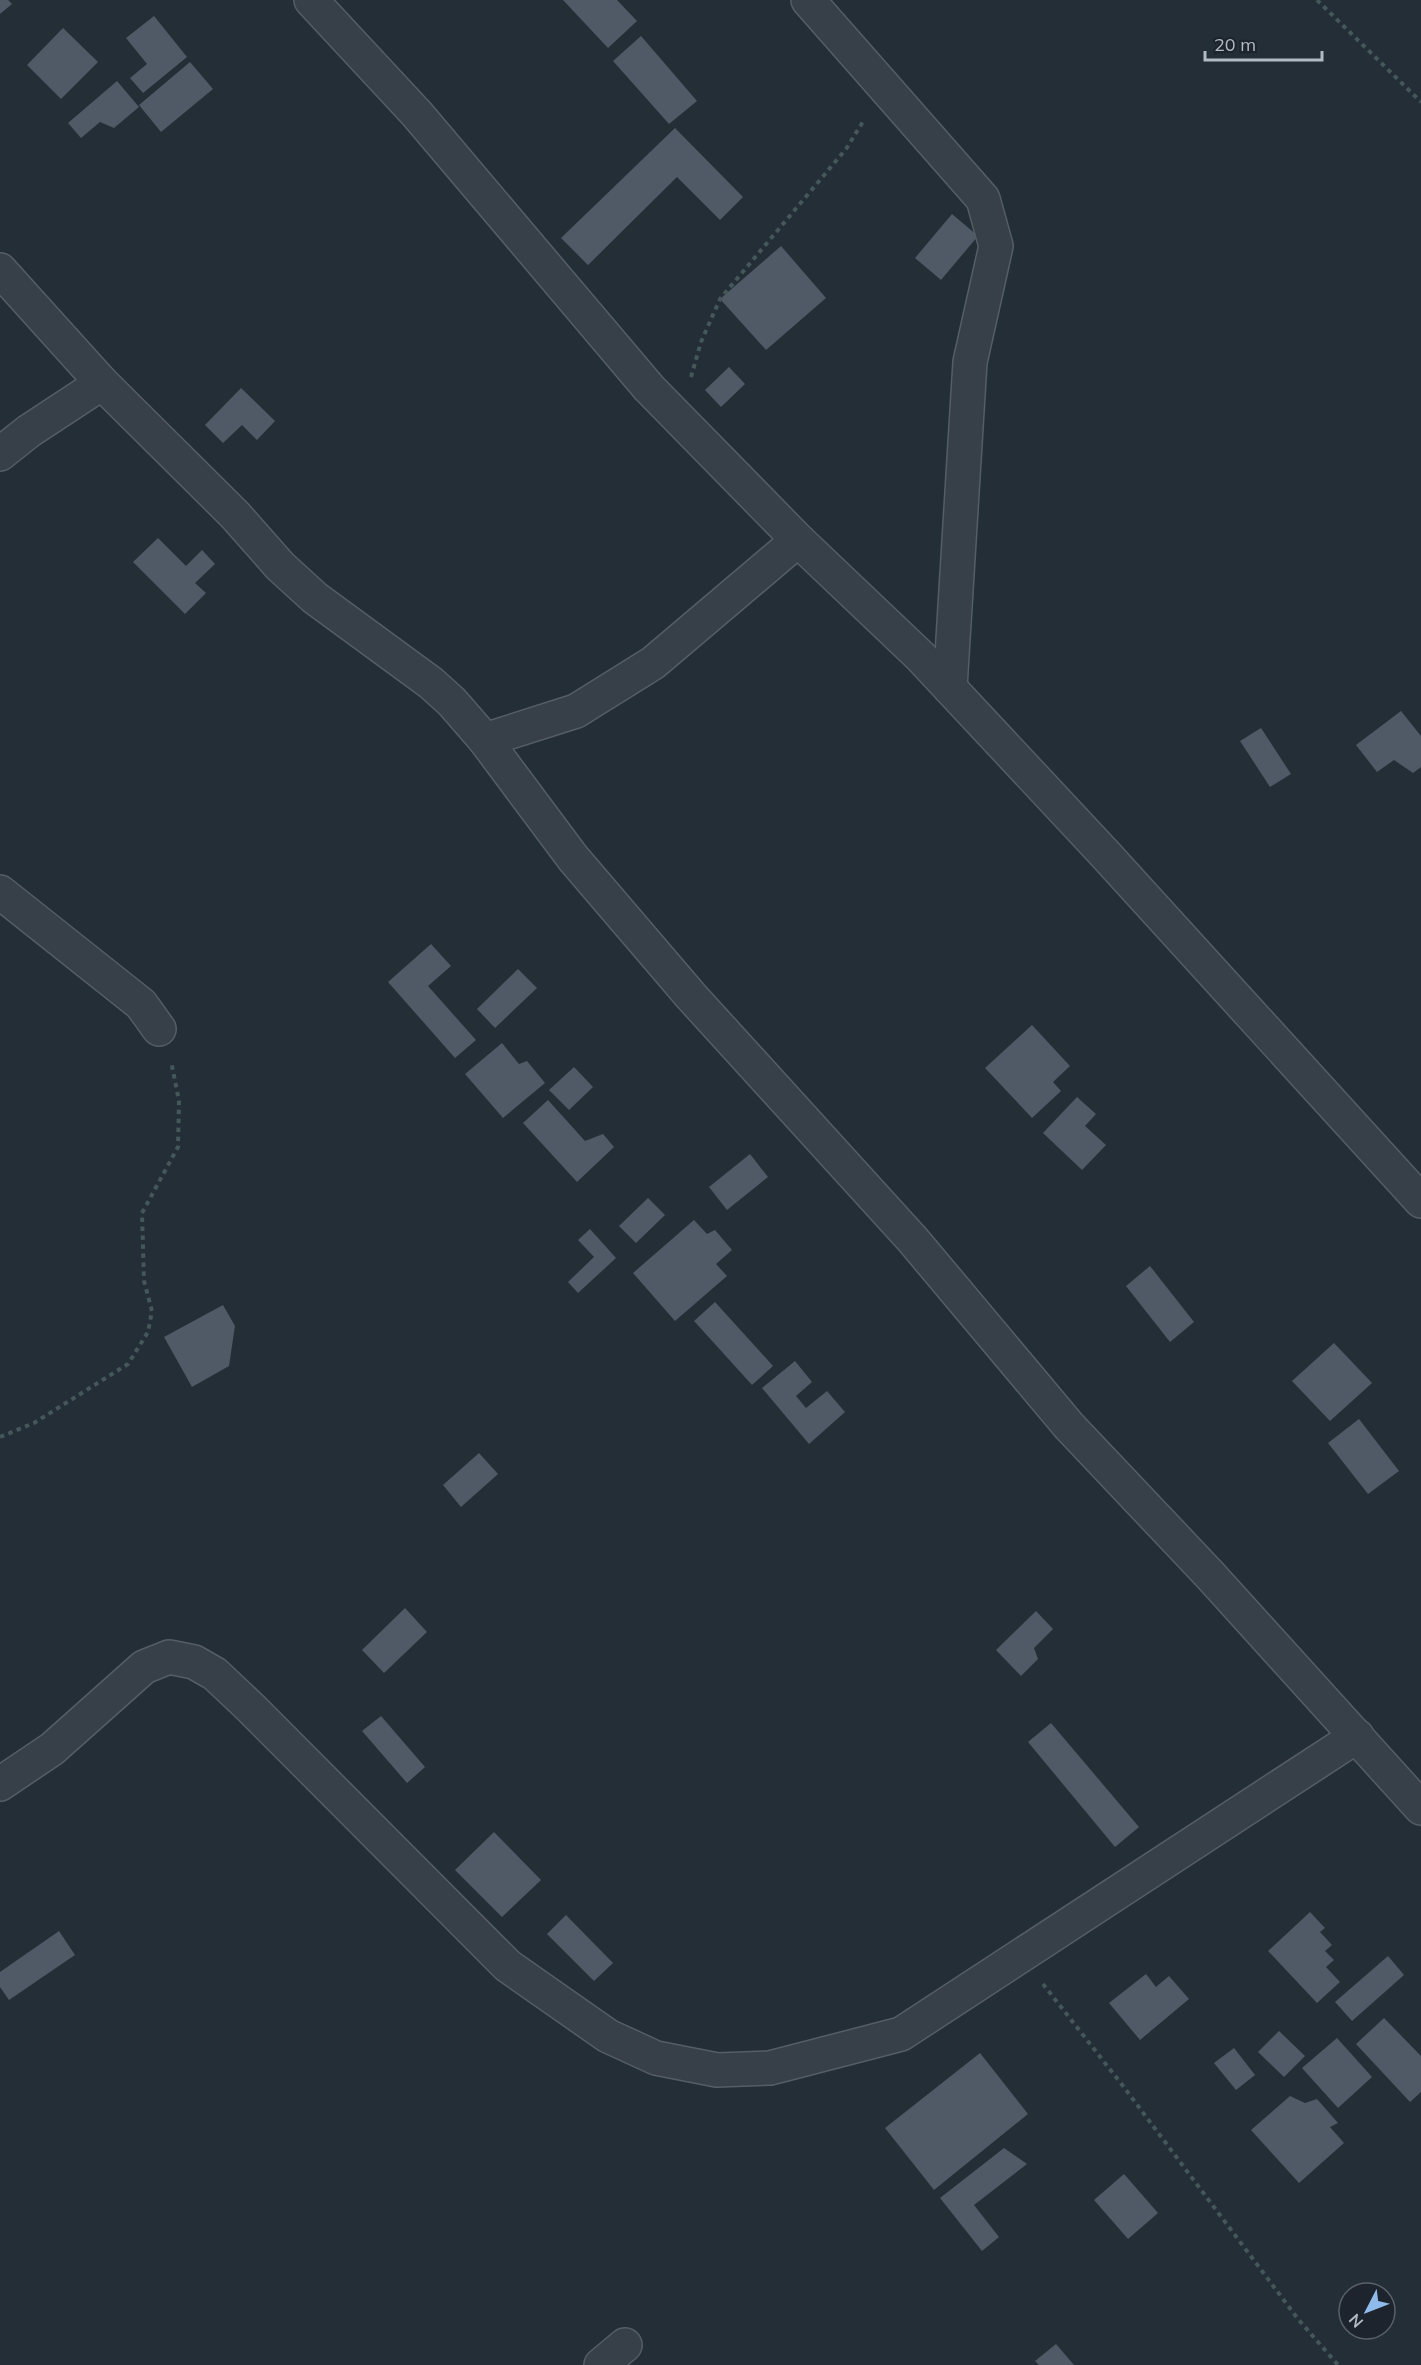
<svg xmlns="http://www.w3.org/2000/svg" width="1421" height="2365" font-family="Mulish,sans-serif">
<rect width="100%" height="100%" fill="#242e37"/>
<g fill="#4f5a66">
<path d="M0,0H8L12,4L0,14Z"/>
<path d="M563,0H617L637,21L608,48Z"/>
<path d="M154,16L187,57L143,93L130,78L147,64L126,38Z"/>
<path d="M63,28L98,62L61,99L27,65Z"/>
<path d="M641,36L697,101L669,124L613,61Z"/>
<path d="M190,62L213,89L161,132L139,105Z"/>
<path d="M117,81L139,107L114,128L100,122L81,138L68,123Z"/>
<path d="M675,128L743,197L720,220L677,177L588,265L561,238Z"/>
<path d="M952,214L978,236L941,280L915,258Z"/>
<path d="M781,246L826,298L766,350L720,299Z"/>
<path d="M729,367L745,384L721,407L705,390Z"/>
<path d="M241,388L275,421L257,440L242,425L223,443L205,425Z"/>
<path d="M158,538L186,566L202,550L215,564L195,583L206,593L185,614L133,562Z"/>
<path d="M1401,711L1421,736V767L1413,773L1394,760L1377,772L1356,745Z"/>
<path d="M1261,728L1291,774L1270,787L1240,741Z"/>
<path d="M431,944L451,966L428,986L476,1040L455,1058L388,982Z"/>
<path d="M518,969L537,988L495,1028L477,1009Z"/>
<path d="M1032,1025L1070,1066L1053,1082L1061,1091L1032,1118L985,1068Z"/>
<path d="M502,1043L519,1064L527,1061L545,1083L503,1118L465,1074Z"/>
<path d="M574,1067L593,1087L569,1110L549,1090Z"/>
<path d="M1077,1097L1096,1114L1085,1126L1106,1145L1082,1170L1043,1133Z"/>
<path d="M548,1100L585,1141L603,1134L614,1147L577,1182L523,1123Z"/>
<path d="M750,1154L768,1177L727,1210L709,1187Z"/>
<path d="M648,1198L665,1215L636,1243L619,1226Z"/>
<path d="M694,1220L707,1234L715,1230L732,1250L716,1264L727,1276L675,1321L633,1273Z"/>
<path d="M590,1229L616,1258L578,1293L568,1282L594,1257L578,1240Z"/>
<path d="M1150,1266L1194,1322L1170,1342L1126,1286Z"/>
<path d="M715,1302L773,1366L752,1385L694,1321Z"/>
<path d="M223,1305L235,1326L229,1366L192,1387L164,1337Z"/>
<path d="M1334,1343L1372,1383L1330,1421L1292,1381Z"/>
<path d="M795,1361L812,1382L796,1396L806,1408L827,1391L845,1412L809,1444L762,1388Z"/>
<path d="M1359,1419L1399,1471L1368,1494L1328,1443Z"/>
<path d="M479,1453L498,1474L461,1507L443,1485Z"/>
<path d="M405,1608L427,1632L384,1673L362,1650Z"/>
<path d="M1036,1611L1053,1629L1034,1648L1038,1659L1021,1676L996,1650Z"/>
<path d="M381,1716L425,1767L407,1783L362,1731Z"/>
<path d="M1051,1723L1139,1827L1115,1847L1028,1742Z"/>
<path d="M494,1832L541,1880L502,1917L455,1870Z"/>
<path d="M1310,1912L1325,1928L1320,1932L1332,1945L1325,1951L1334,1960L1326,1967L1340,1982L1317,2003L1268,1951Z"/>
<path d="M566,1915L613,1963L594,1981L547,1934Z"/>
<path d="M59,1931L75,1955L9,2000L0,1987V1972Z"/>
<path d="M1388,1956L1404,1975L1352,2021L1335,2002Z"/>
<path d="M1146,1974L1156,1987L1169,1976L1189,1999L1140,2040L1109,2003Z"/>
<path d="M1384,2018L1421,2056V2092L1410,2102L1356,2044Z"/>
<path d="M1279,2031L1305,2056L1284,2077L1258,2052Z"/>
<path d="M1337,2038L1372,2077L1338,2108L1302,2068Z"/>
<path d="M1234,2048L1255,2075L1236,2090L1214,2063Z"/>
<path d="M980,2053L1028,2114L934,2190L885,2128Z"/>
<path d="M1290,2096L1305,2103L1317,2099L1338,2123L1330,2127L1344,2143L1299,2183L1251,2130Z"/>
<path d="M1004,2148L1027,2164L974,2205L999,2237L982,2251L940,2198Z"/>
<path d="M1124,2174L1158,2213L1128,2239L1094,2200Z"/>
<path d="M1056,2344L1074,2365H1039L1035,2361Z"/>
</g>
<g fill="none" stroke-linecap="round" stroke-linejoin="round">
<defs>
<g id="street">
<path d="M311,0L417,114L649,388L798,540L920,656L1105,854L1421,1201"/>
<path d="M808,0L983,199L996,246L970,362L950,688"/>
<path d="M0,270L102,383L235,515L280,566L315,598L431,683L452,702L485,740L573,858L691,996L913,1240L1069,1426L1210,1575L1421,1808"/>
<path d="M0,454L29,431L102,383"/>
<path d="M485,740L576,711L653,663L798,540"/>
<path d="M0,892L141,1004L159,1029"/>
<path d="M0,1784L52,1749L144,1667L169,1657L194,1662L215,1674L251,1708L508,1966L608,2036L656,2058L717,2070L770,2068L901,2034L1357,1736"/>
<path d="M601,2365L625,2345"/>
</g>
</defs>
<use href="#street" stroke="#555d66" stroke-width="36"/>
<g stroke="#455758" stroke-width="4" stroke-dasharray="4.5 4.5" stroke-linecap="butt">
<path d="M1317,0L1421,102"/>
<path d="M691,377L701,342L720,299L846,149L864,120"/>
<path d="M0,1437L34,1423L128,1364L148,1332L152,1311L144,1281L142,1213L178,1147L179,1101L171,1061"/>
<path d="M1043,1984L1123,2086L1298,2319L1338,2365"/>
</g>
<use href="#street" stroke="#373f48" stroke-width="33"/>
</g>
<g transform="translate(1367 2311) rotate(228)"><circle r="28" fill="#1d242d" stroke="#596069" stroke-width="1.5"/>
<path d="M0-4.5L10 22L0 15L-10 22Z" fill="#8fbbec"/>
<text y="-9" font-size="16" font-weight="bold" text-anchor="middle" fill="#b2bac4">N</text>
</g>
<path d="M1205 51v9h117v-9" fill="none" stroke="#b2bac4" stroke-width="3"/>
<text x="1214" y="51" font-size="18" fill="#b2bac4" stroke="#1d242d" stroke-width="4.5" paint-order="stroke">20 m</text>
</svg>
